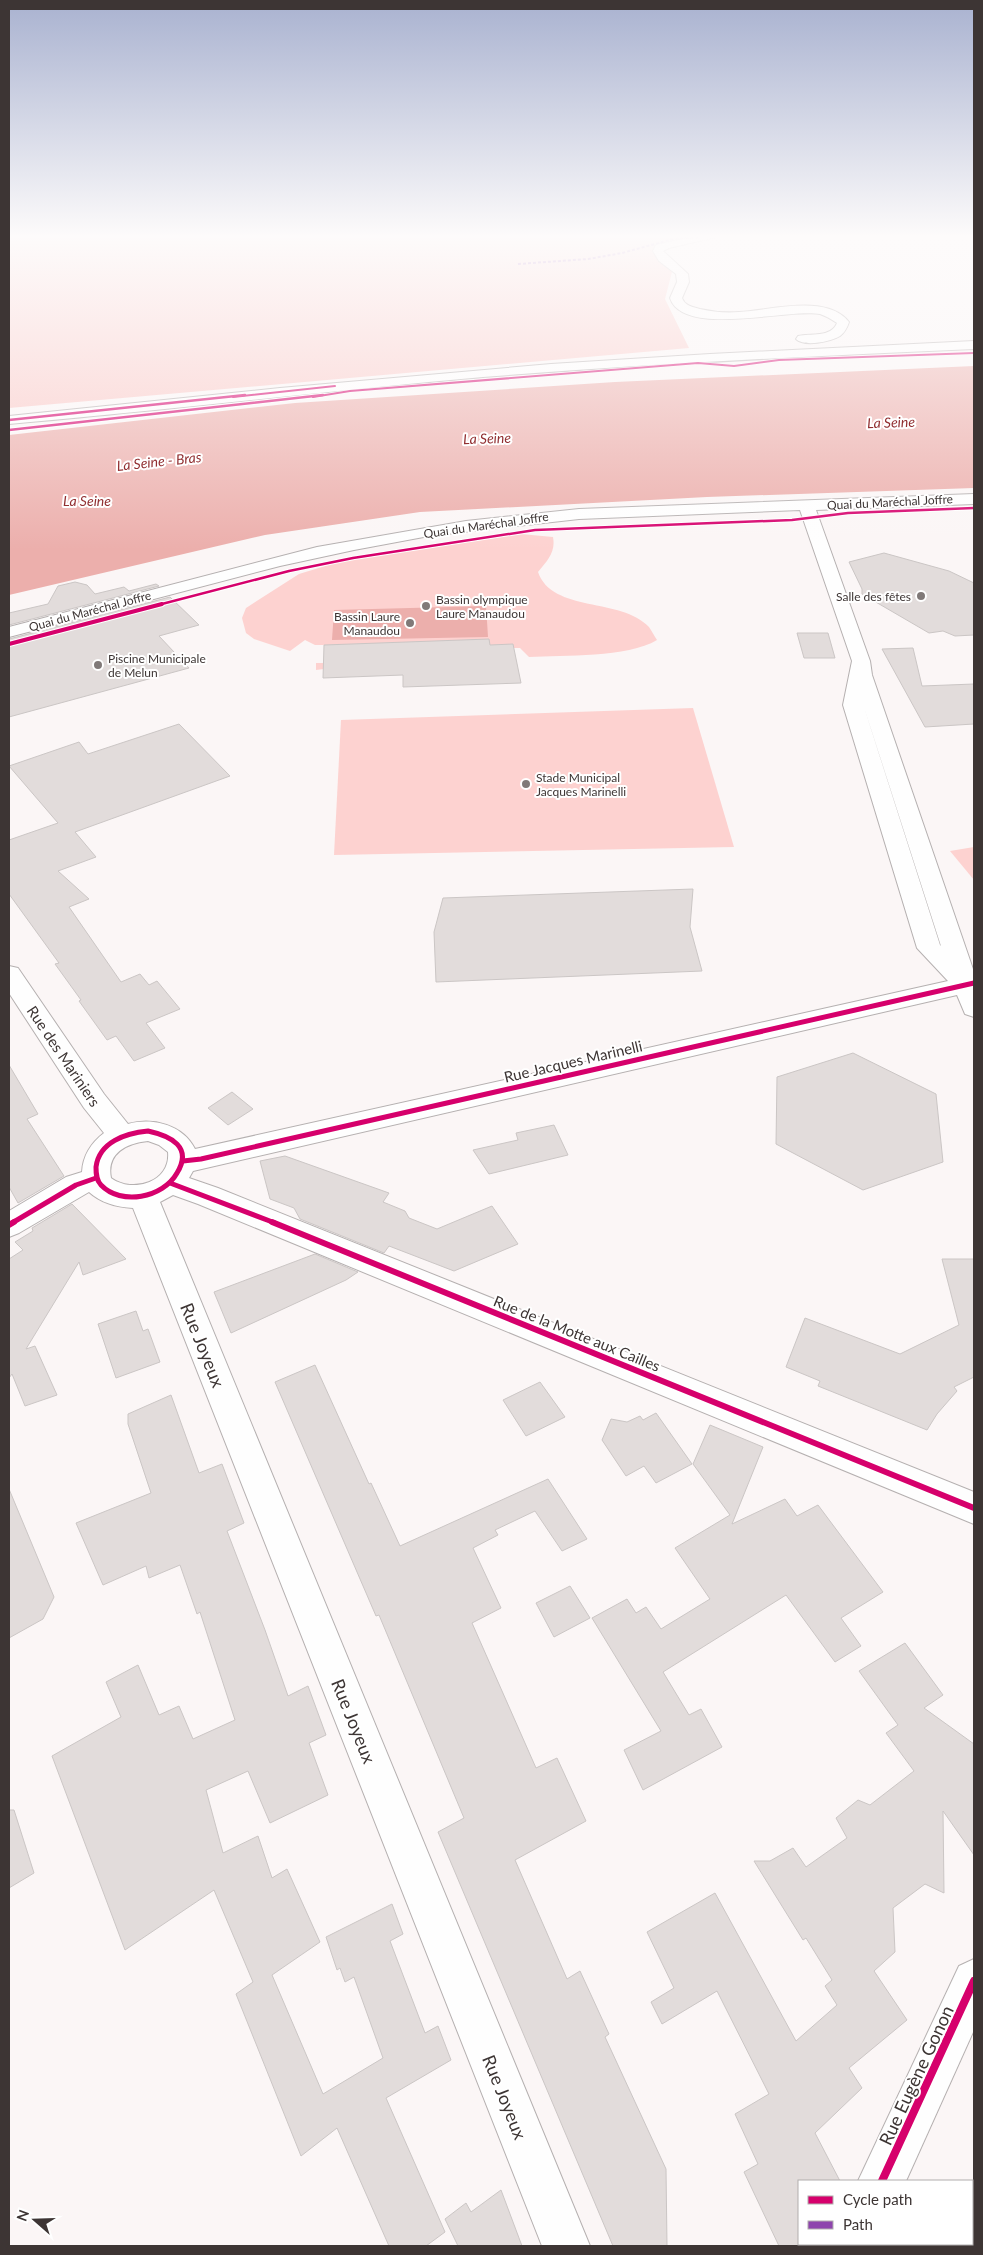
<svg xmlns="http://www.w3.org/2000/svg" width="983" height="2255" font-family="Lato,sans-serif">
<rect width="100%" height="100%" fill="#fbf6f6"/>
<g fill="#fdd2d0">
<path d="M521,534L553,537C556,552 547,561 538,572C552,613 621,597 649,627C652,631 654,636 657,640C627,658 564,655 529,657L520,648H491L316,670V663H324V645H315L305,640L290,651L254,639L246,633L242,618L246,608L299,574L345,560Z"/>
<path d="M693,708L734,847L334,855L341,720Z"/>
<path d="M974,847V880L950,851Z"/>
</g>
<path fill="#fac9c7" d="M9,235H688L689,237L655,247L672,272L665,299L689,348L9,408Z"/>
<g fill="#ecafac">
<path d="M974,366V488L707,497L420,512L265,535L9,595V435L295,403L615,382Z"/>
<path d="M486,606L488,637L332,640L334,610Z"/>
</g>
<g fill="#e2dcdb" stroke="#cbc6c5">
<path d="M884,553L949,571L974,583V635L955,636L943,631L929,633L862,594V589L849,562Z"/>
<path d="M75,582L87,585L95,594L124,587L129,591L156,584L159,586L9,625V613L48,604L58,586Z"/>
<path d="M170,597L199,625L159,636L189,668L9,717V639Z"/>
<path d="M797,633H828L835,658H804Z"/>
<path d="M489,639L490,645L513,644L521,683L403,687V675L323,678L324,645Z"/>
<path d="M913,648L922,686L974,684V724L925,727L882,649Z"/>
<path d="M179,724L230,776L75,832L96,857L58,871L89,899L69,907L121,982L140,974L149,985L157,981L180,1009L146,1023L165,1048L134,1061L116,1036L107,1040L79,1001L81,1000L55,964L59,963L9,894V840L58,823L9,766L79,742L88,754Z"/>
<path d="M693,889L690,927L702,971L436,982L434,932L443,898Z"/>
<path d="M853,1053L936,1094L943,1162L863,1190L776,1144L777,1077Z"/>
<path d="M9,1065L38,1114L27,1119L64,1176L18,1203L9,1187Z"/>
<path d="M232,1092L253,1109L228,1125L208,1108Z"/>
<path d="M554,1125L568,1155L489,1174L473,1150L518,1140L516,1133Z"/>
<path d="M285,1156L389,1193L383,1202L405,1211L409,1218L437,1229L492,1206L518,1244L454,1271L389,1246L384,1253L300,1219L294,1208L270,1199L260,1161Z"/>
<path d="M72,1204L126,1259L83,1275L79,1262L26,1349L35,1346L57,1395L25,1406L12,1374L9,1378V1259L23,1250L15,1242L33,1231L32,1228Z"/>
<path d="M315,1254L358,1272L346,1280L231,1333L214,1292Z"/>
<path d="M942,1259H974V1377L954,1387L957,1391L937,1414L927,1430L818,1386L820,1381L786,1367L805,1318L900,1354L959,1325Z"/>
<path d="M136,1311L143,1331L148,1329L160,1362L116,1378L98,1324Z"/>
<path d="M315,1365L369,1484L371,1483L400,1546L548,1479L587,1539L562,1551L535,1511L495,1530L498,1535L473,1548L501,1608L472,1623L536,1768L557,1758L586,1821L515,1860L567,1979L580,1971L609,2034L605,2037L666,2169L667,2246H613L438,1832L464,1818L379,1615L376,1616L275,1382Z"/>
<path d="M540,1382L565,1417L526,1436L503,1400Z"/>
<path d="M171,1395L199,1473L222,1464L244,1523L227,1531L265,1630L288,1696L308,1686L326,1735L309,1743L328,1795L270,1823L248,1771L206,1790L223,1853L258,1836L272,1878L287,1869L320,1942L272,1975L323,2094L383,2058L354,1977L345,1982L340,1968L337,1970L326,1937L392,1904L403,1934L390,1941L425,2033L438,2026L451,2060L386,2098L445,2232L426,2246H389L337,2128L301,2156L236,1994L253,1982L214,1890L125,1950L52,1756L121,1717L106,1682L138,1665L159,1715L179,1706L193,1739L235,1720L200,1612L197,1614L180,1565L149,1578L146,1566L103,1585L76,1523L151,1493L128,1424V1414Z"/>
<path d="M656,1413L692,1464L656,1483L644,1466L626,1476L602,1440L611,1419L627,1422L640,1416L643,1420Z"/>
<path d="M710,1425L763,1447L732,1524L785,1499L797,1516L818,1505L883,1592L841,1618L861,1646L835,1662L786,1595L663,1672L689,1715L701,1709L722,1747L643,1790L624,1750L661,1731L592,1618L627,1599L636,1613L646,1607L661,1629L710,1599L675,1548L730,1515L693,1464Z"/>
<path d="M9,1489L54,1597L43,1619L9,1638Z"/>
<path d="M570,1586L590,1618L554,1637L536,1603Z"/>
<path d="M905,1643L943,1695L924,1708L974,1744V1855L943,1811L944,1893L925,1884L893,1908L895,1952L874,1971L907,2020L849,2068L862,2088L815,2133L840,2181H799V2246H779L744,2172L758,2164L735,2114L769,2094L717,1991L662,2024L651,2002L674,1988L647,1932L715,1893L796,2041L837,2005L825,1986L832,1980L806,1938L803,1940L754,1861H770L793,1848L806,1867L847,1838L836,1818L858,1800L870,1805L914,1771L886,1733L898,1725L859,1671Z"/>
<path d="M9,1810H14L34,1873L9,1888Z"/>
<path d="M501,2190L522,2246H458L445,2219L466,2203L471,2212Z"/>
</g>
<g fill="none" stroke-linecap="round" stroke-linejoin="round">
<defs>
<g id="street">
<path d="M974,494V504L816,510L870,661L872,675L974,972V1017L965,1014L957,995L193,1171L189,1178L218,1188L974,1492V1524L198,1204L173,1195L160,1202L590,2246H542L133,1208C117,1207 101,1203 89,1192L19,1233L9,1237V1211L66,1177L82,1172C83,1155 91,1143 104,1133L84,1108L9,993V966L18,968L104,1094L128,1124C153,1117 183,1125 195,1149L948,981L917,948L843,705L852,661L800,510L579,519L429,536L354,550L280,566L9,637V627L317,547L466,521L579,509ZM863,704L941,946L940,945ZM148,1141L159,1145L168,1152C171,1182 133,1194 111,1178C106,1153 127,1143 148,1141Z"/>
<path d="M974,1959V2030L906,2181H858L959,1966Z"/>
<path d="M830,2244H878L877,2246H829Z"/>
</g>
<g id="secondary">
<path d="M700,235H717L716,237L669,248L663,251L688,274L689,282L682,298C685,306 693,307 700,309C713,312 726,313 739,312C769,311 826,293 849,322C847,328 845,332 840,336C830,342 804,347 796,339L798,336C810,333 831,338 837,323C831,319 826,316 820,314C788,308 683,338 670,298L677,282L676,274L659,261L653,251L656,245Z"/>
<path d="M974,341V349C810,356 647,364 483,377C325,391 167,410 9,424V416L280,388L551,364L710,354Z"/>
</g>
</defs>
<use href="#street" stroke="#b5b0b0" stroke-width="2"/>
<use href="#secondary" stroke="#b5b0b0" stroke-width="2"/>
<use href="#street" fill="#fefefe" fill-rule="evenodd"/>
<use href="#secondary" fill="#fefefe" fill-rule="evenodd"/>
<path stroke="#8e44ad" stroke-width="2" stroke-dasharray="3 2" stroke-linecap="butt" d="M518,264L588,259L622,253L673,239L701,237"/>
<defs>
<g id="cycleway-far5">
<path d="M233,397L335,386"/>
<path d="M313,397L350,391L698,363L734,366L779,360L974,353"/>
</g>
<g id="cycleway-far4">
<path d="M9,420L245,395"/>
<path d="M9,430L323,395"/>
<path d="M158,605L289,571L353,558L535,530L792,520L848,513L974,508"/>
</g>
<path id="cycleway-far3" d="M9,644L162,604"/>
<g id="cycleway-far2">
<path d="M148,1131C171,1136 193,1147 177,1173C163,1198 121,1206 101,1185C96,1180 96,1173 96,1167C99,1142 126,1133 148,1131Z"/>
<path d="M183,1161L201,1159L974,983"/>
<path d="M170,1183L275,1223"/>
<path d="M12,1223L76,1185L96,1178"/>
</g>
<g id="cycleway-far1">
<path d="M272,1222L974,1508"/>
<path d="M9,1225L14,1222"/>
</g>
<path id="cycleway" d="M882,2181L974,1981"/>
</defs>
<use href="#cycleway-far5" stroke="#fff" stroke-width="3"/>
<use href="#cycleway-far4" stroke="#fff" stroke-width="4.5"/>
<use href="#cycleway-far3" stroke="#fff" stroke-width="6"/>
<use href="#cycleway-far2" stroke="#fff" stroke-width="8"/>
<use href="#cycleway-far1" stroke="#fff" stroke-width="9"/>
<use href="#cycleway" stroke="#fff" stroke-width="11"/>
<use href="#cycleway-far5" stroke="#d6006c" stroke-width="2"/>
<use href="#cycleway-far4" stroke="#d6006c" stroke-width="2.5"/>
<use href="#cycleway-far3" stroke="#d6006c" stroke-width="4"/>
<use href="#cycleway-far2" stroke="#d6006c" stroke-width="5"/>
<use href="#cycleway-far1" stroke="#d6006c" stroke-width="6"/>
<use href="#cycleway" stroke="#d6006c" stroke-width="8"/>
</g>
<linearGradient id="sky" x2="0" y2="1"><stop stop-color="#a9b2d0"/><stop offset="0.43" stop-color="#fdfbfb"/><stop offset="1" stop-color="#fdfbfb" stop-opacity="0"/></linearGradient>
<rect width="983" height="550" fill="url(#sky)"/>
<g fill="#807978" stroke="#fff" stroke-width="2">
<circle cx="921" cy="596" r="5"/>
<circle cx="426" cy="606" r="5"/>
<circle cx="410" cy="623" r="5"/>
<circle cx="98" cy="665" r="5"/>
<circle cx="526" cy="784" r="5"/>
</g>
<g text-anchor="middle" dominant-baseline="central" stroke-width="4" stroke-linejoin="round" paint-order="stroke">
<g font-size="12" fill="#3d3534" stroke="#fff">
<text transform="translate(890 502) rotate(-3)">Quai du Maréchal Joffre</text>
<text transform="translate(486 525) rotate(-8)">Quai du Maréchal Joffre</text>
<text transform="translate(90 611) rotate(-15)">Quai du Maréchal Joffre</text>
</g>
<g font-size="12" fill="#3d3534" stroke="#fff" text-anchor="start">
<text x="911" y="596" text-anchor="end">Salle des fêtes</text>
<text x="436" y="599">Bassin olympique<tspan x="436" dy="14">Laure Manaudou</tspan></text>
<text x="400" y="616" text-anchor="end">Bassin Laure<tspan x="400" dy="14">Manaudou</tspan></text>
<text x="108" y="658">Piscine Municipale<tspan x="108" dy="14">de Melun</tspan></text>
<text x="536" y="777">Stade Municipal<tspan x="536" dy="14">Jacques Marinelli</tspan></text>
</g>
<g font-size="14" font-style="italic" fill="#912f31" stroke="#fff">
<text transform="translate(891 422) rotate(-2)">La Seine</text>
<text transform="translate(487 438) rotate(-2)">La Seine</text>
<text transform="translate(159 461) rotate(-6)">La Seine - Bras</text>
<text x="87" y="500">La Seine</text>
</g>
<g font-size="15" fill="#3d3534" stroke="#fff">
<text transform="translate(64 1056) rotate(56)">Rue des Mariniers</text>
<text transform="translate(573 1061) rotate(-13)">Rue Jacques Marinelli</text>
<text transform="translate(577 1333) rotate(22)">Rue de la Motte aux Cailles</text>
</g>
<g font-size="18" fill="#3d3534" stroke="#fff">
<text transform="translate(203 1345) rotate(68)">Rue Joyeux</text>
<text transform="translate(354 1721) rotate(68)">Rue Joyeux</text>
<text transform="translate(916 2075) rotate(-65)">Rue Eugène Gonon</text>
<text transform="translate(505 2097) rotate(68)">Rue Joyeux</text>
</g>
</g>
<rect width="983" height="2255" fill="none" stroke="#3d3534" stroke-width="20"/>
<rect x="798" y="2180" width="175" height="65" fill="#ffffff" stroke="#b1aeae"/>
<rect x="808" y="2196" width="25" height="8" fill="#d6006c" stroke="#b1aeae"/>
<text x="843" y="2205" font-size="15" fill="#3d3534">Cycle path</text>
<rect x="808" y="2221" width="25" height="8" fill="#8e44ad" stroke="#b1aeae"/>
<text x="843" y="2230" font-size="15" fill="#3d3534">Path</text>
<g transform="translate(35 2220) rotate(290)" stroke="#ffffff" stroke-width="4" paint-order="stroke">
<path d="M0-4L9 19L0 12L-9 19Z" fill="#3d3534"/>
<text y="-8" font-size="14" font-weight="bold" text-anchor="middle" fill="#3d3534">N</text>
</g>
</svg>
